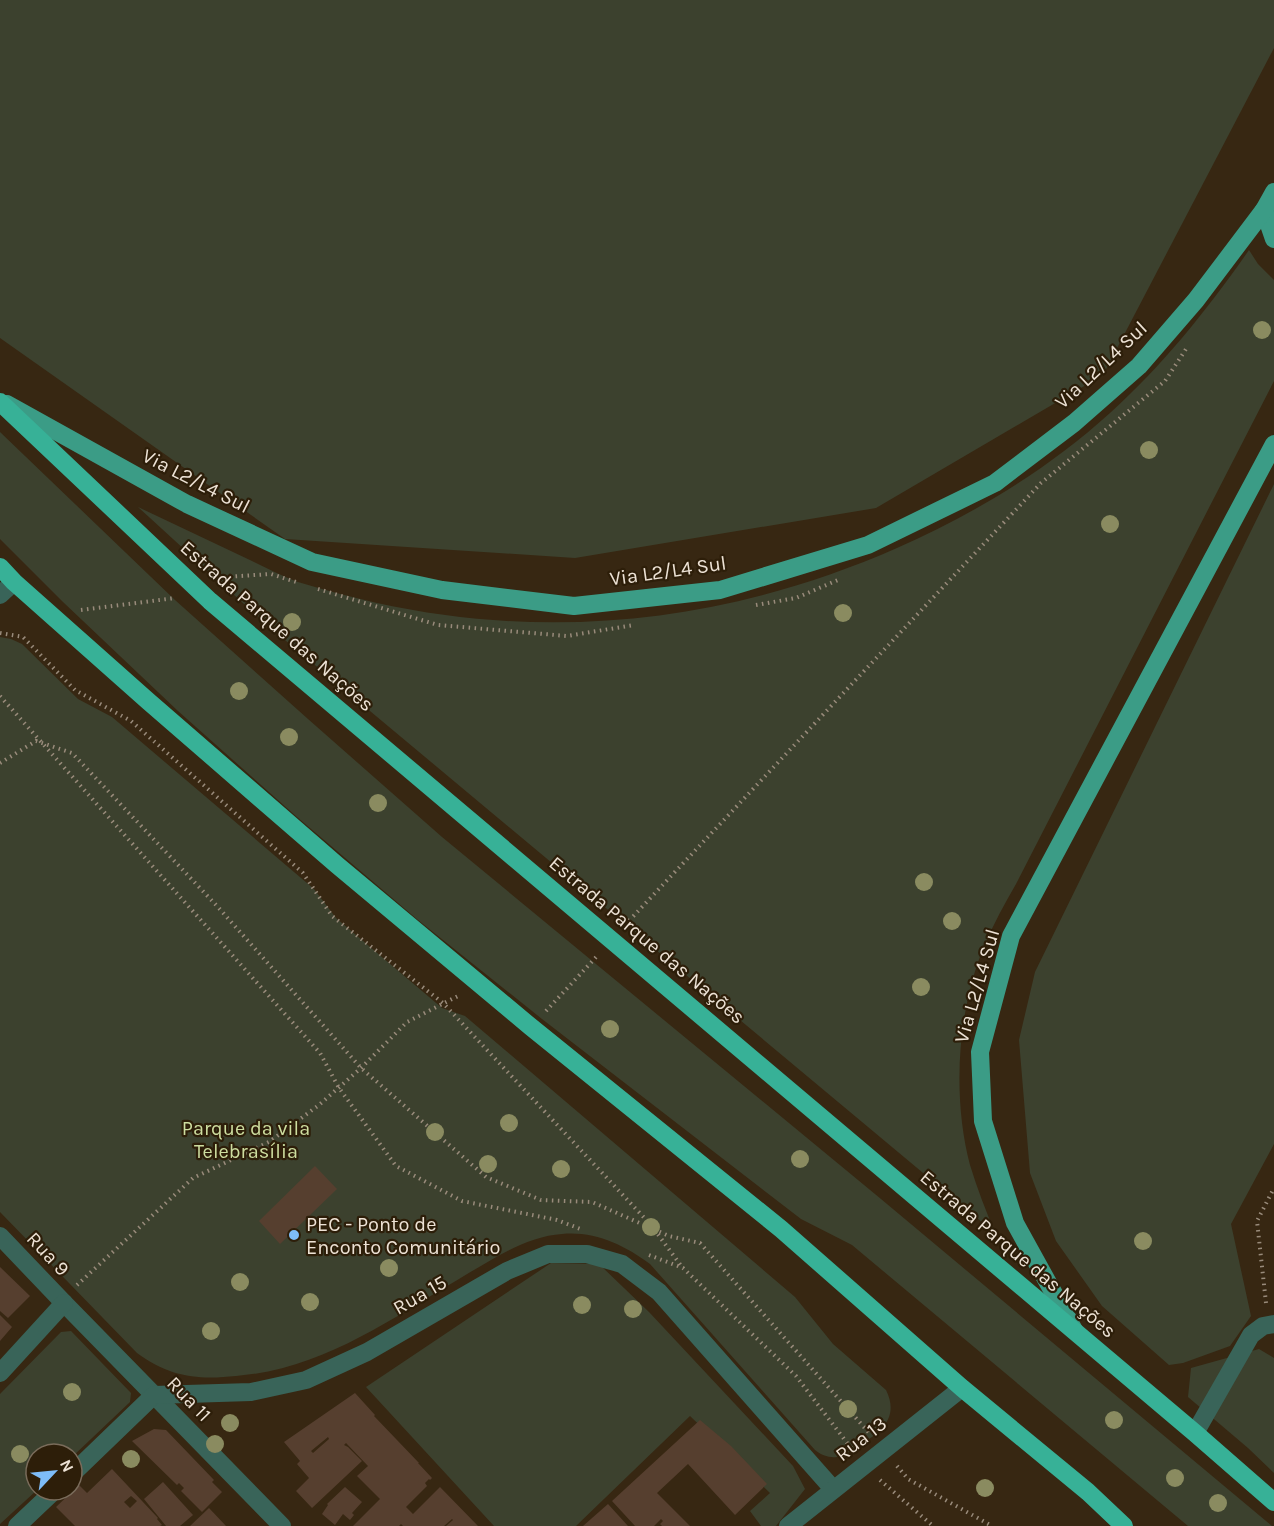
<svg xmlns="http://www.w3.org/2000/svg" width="1274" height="1526" font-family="Karla,sans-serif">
<rect width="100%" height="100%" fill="#372712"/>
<g fill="#3c412e">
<path d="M0,0H1274V48L1103,375L876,508L575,558L285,539L0,338Z"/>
<path d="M1249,250L1258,264L1274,280V381L1016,884C1005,903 994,923 985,944C957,1010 952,1096 970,1165C977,1188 986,1211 995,1233L267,625L138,507C176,525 214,543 252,561C267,568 282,576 298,582C324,590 351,597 377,603C555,642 731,621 897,548C974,514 1047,470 1110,413C1164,364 1207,310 1249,250Z"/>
<path d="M0,432L175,600L308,719L442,837L881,1199L1272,1526H1188L852,1245L801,1219L542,1019L418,920L297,817L178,711L63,602L0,539Z"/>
<path d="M1274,484V1144L1231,1224L1251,1316L1230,1346L1183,1363L1169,1365L1102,1306L1056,1241L1030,1173L1019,1040L1035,972Z"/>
<path d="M0,637L11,639L22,644L78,699L112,717L314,889L336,918L442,1008L465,1016L795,1297L833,1344L886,1390C900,1418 880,1433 858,1446C852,1450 845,1456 837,1457C829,1458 821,1455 815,1450L650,1264C624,1245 595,1231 562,1234C526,1236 489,1261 459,1279C386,1322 322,1369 236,1376C198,1380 169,1377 137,1353L0,1212Z"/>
<path d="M551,1263L599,1264L649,1312L793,1466L805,1489L776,1526H761L750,1511L770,1493L690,1416L576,1526H494L366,1387Z"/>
<path d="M71,1331L131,1393L130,1402L72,1457V1454H36L37,1490L0,1524V1394L61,1332Z"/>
<path d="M1259,1349L1274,1358V1473L1248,1448L1188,1397L1191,1368Z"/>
</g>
<g fill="#563f2f" fill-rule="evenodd">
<path d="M315,1166L337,1189L280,1244L259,1221Z"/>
<path d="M0,1267L30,1296L8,1318L0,1311Z"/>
<path d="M0,1315L12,1327L0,1341Z"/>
<path d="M355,1393L375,1415L374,1416L419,1463H418L432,1478L430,1480L429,1479L425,1483L427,1486L406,1507L413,1514L440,1487L478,1526H446L453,1520L452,1519L444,1526H403L401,1524L399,1526H353L380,1499L357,1476L368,1466L346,1443L344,1445L348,1447L362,1461L312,1508L296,1491L309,1478L297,1464L300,1461L284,1442ZM328,1437L329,1439L313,1453L311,1451Z"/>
<path d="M700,1420L731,1446L767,1484L735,1515L688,1464L657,1493L690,1526H662L660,1524L663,1521L661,1519L654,1526H635L612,1501Z"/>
<path d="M154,1429L166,1430L214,1480L212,1482L222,1492L202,1512L181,1491L184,1488L179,1483L177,1485L132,1441Z"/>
<path d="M112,1469L158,1518L157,1519L162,1525L160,1526H75L56,1507L79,1485L87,1493ZM131,1496L137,1501L130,1508L124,1502Z"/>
<path d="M163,1482L193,1515L180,1526H166L144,1499Z"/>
<path d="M345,1487L362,1502L352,1513L354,1515L350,1520L343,1514L335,1525L322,1514L328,1505L327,1504Z"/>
<path d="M608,1504L628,1526H583Z"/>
<path d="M209,1508L226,1526H190Z"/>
</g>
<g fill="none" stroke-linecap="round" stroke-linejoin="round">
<g stroke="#998b7b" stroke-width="4" stroke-dasharray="1.5 4.5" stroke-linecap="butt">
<path d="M219,581L224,577L271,574L296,582"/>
<path d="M318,589L438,625L567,636L634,625"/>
<path d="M756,605L796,598L838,580"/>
<path d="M81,610L175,598"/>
<path d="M0,633L23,637L75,690L131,721L303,873L332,916L443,1003L651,1225L682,1267"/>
<path d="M0,696L320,1053L339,1088L396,1166L462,1201L557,1220L583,1230"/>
<path d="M0,763L36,741L72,753L217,906L361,1068L486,1177L541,1200L592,1202L669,1236L700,1243L871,1435"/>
<path d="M625,925L1041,483L1165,381L1186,349"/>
<path d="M546,1011L598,955"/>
<path d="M649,1255L683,1268L796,1376L851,1448"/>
<path d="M77,1285L193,1178L269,1142L319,1105L361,1068L407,1022L460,995"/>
<path d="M1266,1303L1257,1221L1274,1188"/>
<path d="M897,1466L908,1479L992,1526"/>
<path d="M880,1480L933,1526"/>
</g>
<g stroke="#396459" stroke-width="18">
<path d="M0,595L14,582"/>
<path d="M0,1236L64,1303L282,1526"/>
<path d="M0,1373L64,1303"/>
<path d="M1195,1433L1251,1335L1263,1326L1274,1324"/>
<path d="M72,1474L154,1395L251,1392L306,1380L367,1352L507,1271L548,1254H587L622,1264L659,1292L833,1489"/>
<path d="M17,1526L55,1490"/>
<path d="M788,1526L962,1388"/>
</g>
<g stroke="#3b9c86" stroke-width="18">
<path d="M1264,210L1274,239"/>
<path d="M7,404L187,504L312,562L442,590L574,606L720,590L868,545L995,483L1074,423L1139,366L1196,300L1264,210L1274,192"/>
<path d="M1074,1330L1015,1223L983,1121L980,1052L1011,936L1274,444"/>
</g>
<g stroke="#37b197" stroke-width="18">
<path d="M0,402L210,601L1195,1433L1274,1502"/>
<path d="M0,567L14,582L148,701L337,865L531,1027L781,1229L962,1388L1088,1492L1124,1526"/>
</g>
</g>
<g fill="#8a8b60">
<circle cx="1262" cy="330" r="9"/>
<circle cx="1149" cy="450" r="9"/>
<circle cx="1110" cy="524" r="9"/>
<circle cx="843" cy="613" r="9"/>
<circle cx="292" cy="622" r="9"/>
<circle cx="239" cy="691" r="9"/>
<circle cx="289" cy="737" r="9"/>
<circle cx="378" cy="803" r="9"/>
<circle cx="924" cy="882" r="9"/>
<circle cx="952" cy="921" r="9"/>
<circle cx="921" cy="987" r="9"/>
<circle cx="610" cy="1029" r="9"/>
<circle cx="509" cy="1123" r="9"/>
<circle cx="435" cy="1132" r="9"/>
<circle cx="800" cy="1159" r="9"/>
<circle cx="488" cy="1164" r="9"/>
<circle cx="561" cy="1169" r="9"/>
<circle cx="651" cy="1227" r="9"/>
<circle cx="1143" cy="1241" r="9"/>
<circle cx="389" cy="1268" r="9"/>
<circle cx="240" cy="1282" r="9"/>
<circle cx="310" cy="1302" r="9"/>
<circle cx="582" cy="1305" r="9"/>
<circle cx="633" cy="1309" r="9"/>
<circle cx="211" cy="1331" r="9"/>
<circle cx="72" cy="1392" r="9"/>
<circle cx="848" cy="1409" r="9"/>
<circle cx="1114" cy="1420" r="9"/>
<circle cx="230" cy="1423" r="9"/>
<circle cx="215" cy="1444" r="9"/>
<circle cx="20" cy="1454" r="9"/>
<circle cx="131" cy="1459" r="9"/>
<circle cx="1175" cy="1478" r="9"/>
<circle cx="985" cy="1488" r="9"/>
<circle cx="1218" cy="1503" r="9"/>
</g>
<circle fill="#7ebdf9" stroke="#2d1e09" stroke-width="2" cx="294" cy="1235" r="6"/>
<g text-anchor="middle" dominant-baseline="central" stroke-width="4.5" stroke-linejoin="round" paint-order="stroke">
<g font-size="20" fill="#ede2d5" stroke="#2d1e09">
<text transform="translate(1101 365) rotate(-43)">Via L2/L4 Sul</text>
<text transform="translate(196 481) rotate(27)">Via L2/L4 Sul</text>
<text transform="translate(668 571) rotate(-8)">Via L2/L4 Sul</text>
<text transform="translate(277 626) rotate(41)">Estrada Parque das Nações</text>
<text transform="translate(647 940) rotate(40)">Estrada Parque das Nações</text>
<text transform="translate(977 986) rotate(-74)">Via L2/L4 Sul</text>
<text transform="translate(48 1254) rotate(47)">Rua 9</text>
<text transform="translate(1018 1254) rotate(40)">Estrada Parque das Nações</text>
<text transform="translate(420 1295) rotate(-30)">Rua 15</text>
<text transform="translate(189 1399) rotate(46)">Rua 11</text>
<text transform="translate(861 1439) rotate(-38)">Rua 13</text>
</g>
<g font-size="20" fill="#cddd9f" stroke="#2d1e09">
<text x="246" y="1128">Parque da vila<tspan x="246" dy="23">Telebrasília</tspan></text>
</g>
<g font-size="20" fill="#ede2d5" stroke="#2d1e09" text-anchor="start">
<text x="306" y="1224">PEC - Ponto de<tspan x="306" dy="23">Enconto Comunitário</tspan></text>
</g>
</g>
<g transform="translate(54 1472) rotate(64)"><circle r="28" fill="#2d1e09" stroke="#7a6c5b" stroke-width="1.5"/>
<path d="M0-4.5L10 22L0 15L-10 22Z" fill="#7ebdf9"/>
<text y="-9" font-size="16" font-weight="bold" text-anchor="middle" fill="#ede2d5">N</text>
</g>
</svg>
